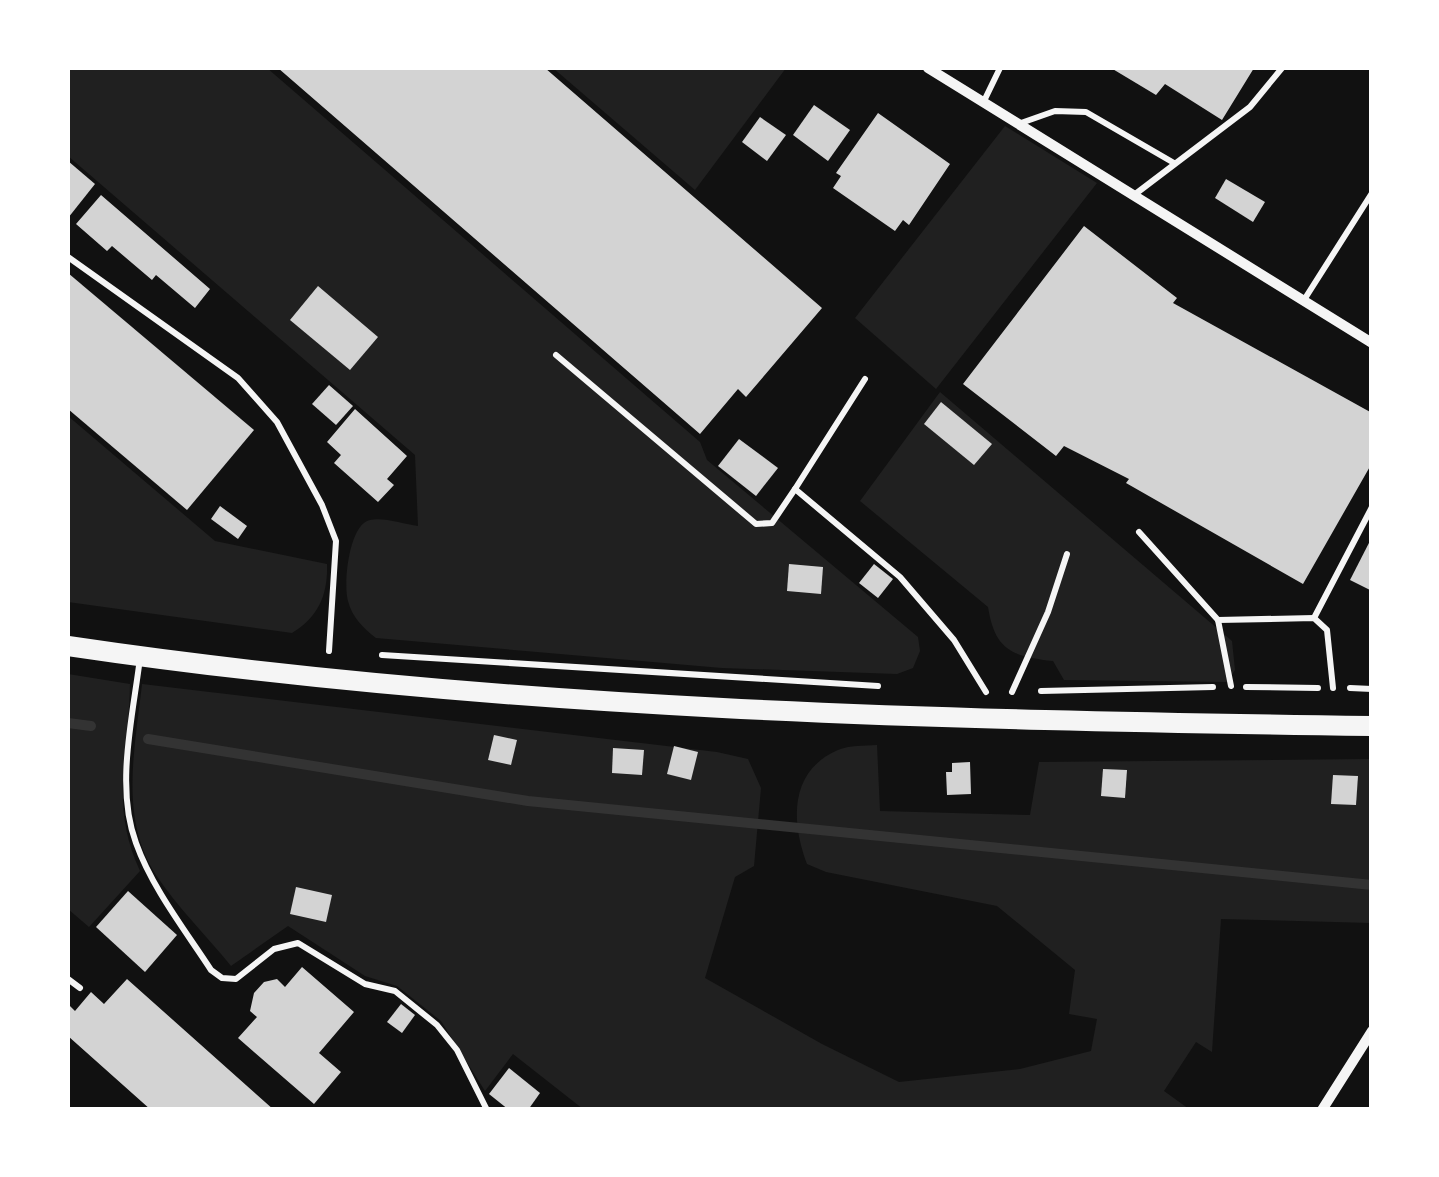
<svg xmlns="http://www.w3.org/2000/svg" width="1439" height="1177" font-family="'Exo 2',sans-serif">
<rect width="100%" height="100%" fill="#111"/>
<g fill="#202020">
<path d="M68,68H267L700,442L707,460L918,637L920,651L913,668L897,674L722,668L376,638C363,628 352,617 348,601C343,584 349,524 370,520C383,517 404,524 418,526L415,455L68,156Z"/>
<path d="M553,68H786L695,190Z"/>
<path d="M1005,126L1097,183L936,389L855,318Z"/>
<path d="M940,392L1232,641L1235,670L1227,682L1064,680L1053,661C1011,656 995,650 988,607L860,501Z"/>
<path d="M68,416L215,541L327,564C328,594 319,617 292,633L68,602Z"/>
<path d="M68,674L130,684C129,753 109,805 140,871L89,927L68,909Z"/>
<path d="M142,684L717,752L748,759L761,788L754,866L735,877L705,978L822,1044L899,1082L1020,1069L1091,1051L1097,1019L1069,1014L1075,970L997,906L826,872L807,864C791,822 789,771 838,750C849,745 865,746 877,745L880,811L1030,815L1039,762L1371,759V923L1221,919L1212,1052L1196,1042L1164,1091L1189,1109H583L513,1054L485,1091L441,1021L397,986L365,976L288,926L231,966C207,936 177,907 156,875C119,818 135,748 142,684Z"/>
</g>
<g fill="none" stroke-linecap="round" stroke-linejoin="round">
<g stroke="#333" stroke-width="10">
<path d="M68,723L91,726"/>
<path d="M148,739L528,801L1372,885"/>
</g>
</g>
<g fill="#d3d3d3">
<path d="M278,68H545L822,308L746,397L738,389L700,434Z"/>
<path d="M1111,68H1254L1222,120L1165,84L1156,95Z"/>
<path d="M814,105L850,130L828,161L793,135Z"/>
<path d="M878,113L950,164L909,225L903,220L895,231L833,188L841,176L836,173Z"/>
<path d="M760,117L786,135L767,161L742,142Z"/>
<path d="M68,161L95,184L68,218Z"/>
<path d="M1226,179L1265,202L1253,222L1215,198Z"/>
<path d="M101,195L210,289L195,308L156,275L152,280L112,246L107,251L76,224Z"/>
<path d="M1084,226L1177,298L1173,303L1372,413V463L1303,584L1126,483L1129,479L1064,446L1056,456L963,384Z"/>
<path d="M68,273L254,430L187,510L68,409Z"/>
<path d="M318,286L378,337L350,370L290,320Z"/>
<path d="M329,385L353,406L336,425L312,404Z"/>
<path d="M941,402L992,444L974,465L924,424Z"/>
<path d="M355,409L407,456L387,479L394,485L378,502L334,463L341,455L327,442Z"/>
<path d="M739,439L778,468L756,496L718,466Z"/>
<path d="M220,506L247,526L238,539L211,519Z"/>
<path d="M1372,537V591L1350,580Z"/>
<path d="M789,564L823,567L821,594L787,591Z"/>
<path d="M874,564L893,579L878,598L859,583Z"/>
<path d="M494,735L517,740L511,765L488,760Z"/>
<path d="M674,746L698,752L691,780L667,774Z"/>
<path d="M613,748L644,750L642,775L612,773Z"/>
<path d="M970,762L971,794L947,795L946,772H952V763Z"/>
<path d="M1103,769L1127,770L1125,798L1101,796Z"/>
<path d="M1333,775L1358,776L1356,805L1331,804Z"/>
<path d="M296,887L332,895L326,922L290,914Z"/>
<path d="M128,891L177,935L145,972L96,927Z"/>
<path d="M302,967L354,1012L319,1053L341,1072L314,1104L238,1038L257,1017L250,1011L254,993L264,982L277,979L285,987Z"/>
<path d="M127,979L274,1110H151L68,1036V1004L75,1011L91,992L104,1004Z"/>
<path d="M401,1004L415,1015L402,1033L387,1022Z"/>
<path d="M509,1068L540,1093L528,1110H509L489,1094Z"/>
</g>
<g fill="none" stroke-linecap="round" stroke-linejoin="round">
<g stroke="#f5f5f5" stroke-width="6">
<path d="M382,655L878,686"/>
<path d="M1246,687L1318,688"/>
<path d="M1350,688L1372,689"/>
<path d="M1041,691L1213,687"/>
</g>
<g stroke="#f5f5f5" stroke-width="6">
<path d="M984,101L1000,68"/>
<path d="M1021,123L1055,111L1086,112L1174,163"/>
<path d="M1134,195L1250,107L1282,68"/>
<path d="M68,257L238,378L277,422L322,505L336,541L329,651"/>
<path d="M1304,300L1372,193"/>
<path d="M556,355L756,524L772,523L795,489"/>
<path d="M865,379L795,489L900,577L954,640L986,692"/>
<path d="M1139,532L1218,620L1231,686"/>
<path d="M1314,618L1372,507"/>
<path d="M1218,620L1314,618L1327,630L1333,688"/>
<path d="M140,658C133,716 115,787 136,843C152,888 185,930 211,970L222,978L236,979L274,949L298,943L365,984L395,991L437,1025L457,1050L487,1110"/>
<path d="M1012,692L1048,612L1067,554"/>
<path d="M68,979L80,988"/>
</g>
<g stroke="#f5f5f5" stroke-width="10">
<path d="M928,68L1372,343"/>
<path d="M1322,1110L1372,1031"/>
</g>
<path stroke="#f5f5f5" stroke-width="20" d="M68,646C499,710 936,720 1372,726"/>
</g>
<rect width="1439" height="1177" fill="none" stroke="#ffffff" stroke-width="140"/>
</svg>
